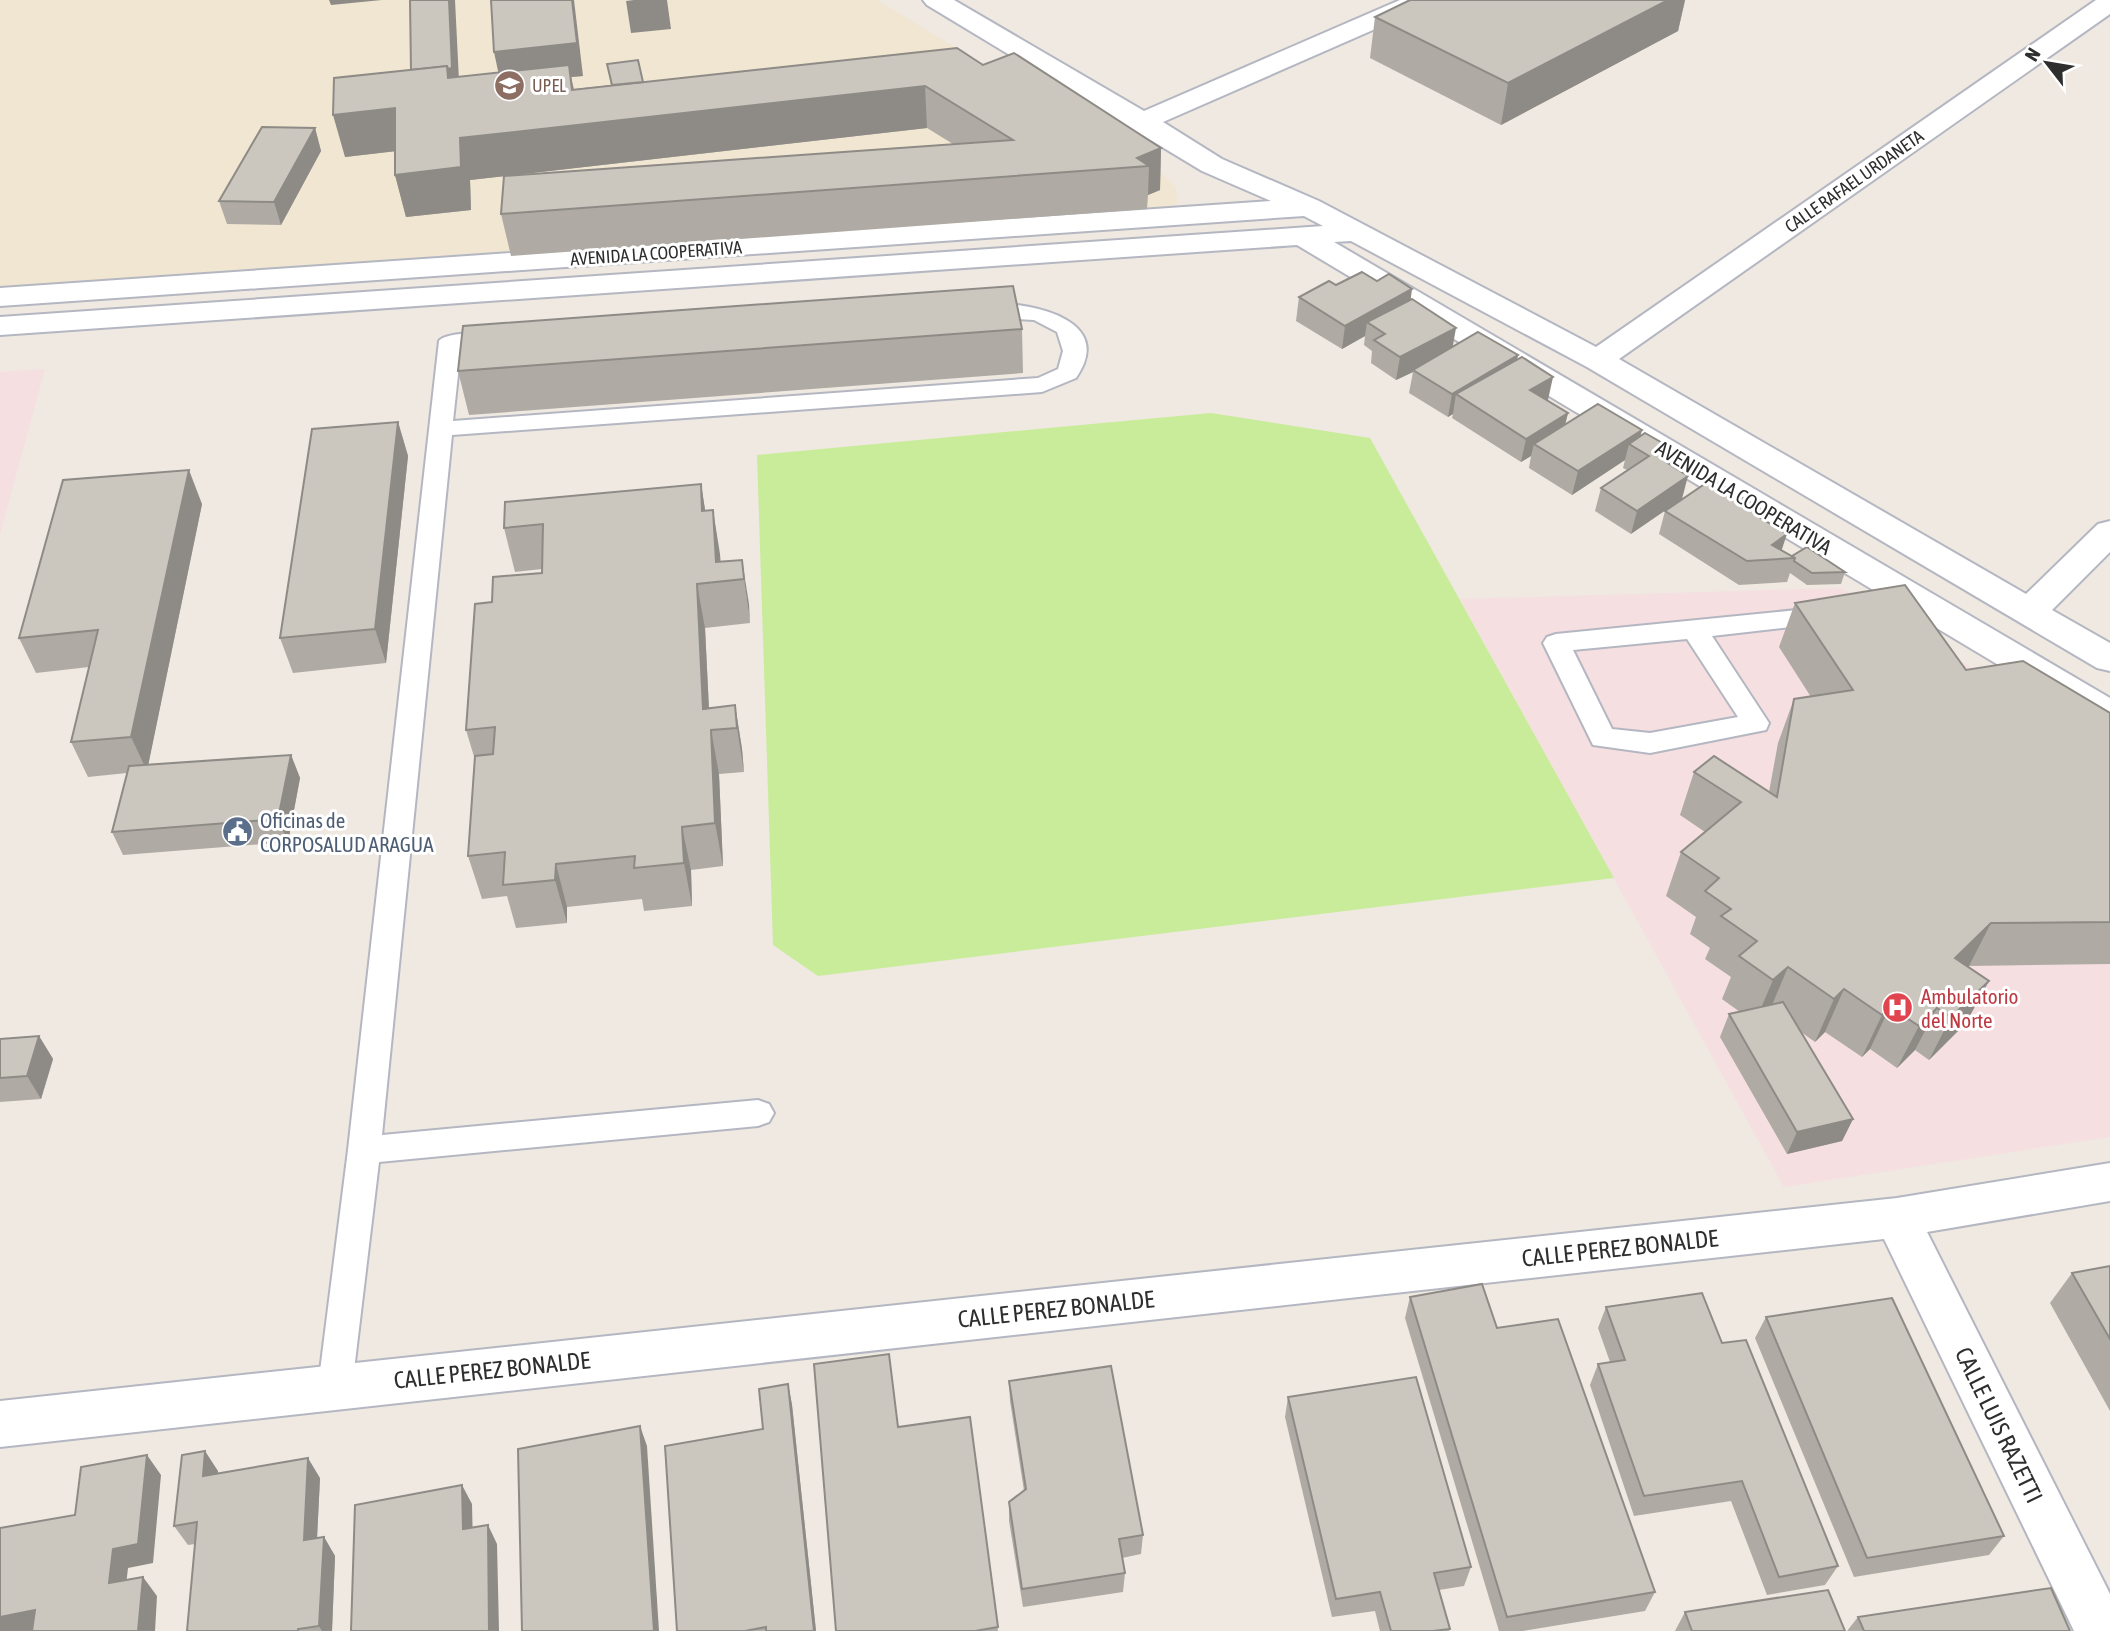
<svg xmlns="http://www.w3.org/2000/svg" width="2110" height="1631" font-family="'Asap Condensed',sans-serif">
<rect width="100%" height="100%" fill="#efe9e1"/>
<path fill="#f0e6d1" d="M0,0H877L1159,171L1176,187L1177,203L1159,219L0,286Z"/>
<g fill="#f5dfe0">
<path d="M45,369L0,534V372Z"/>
<path d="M1841,588L2110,752V1137L1784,1187L1460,599Z"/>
</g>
<path fill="#c9ec9a" d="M1211,413L1370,438L1614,878L818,976L773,945L757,455Z"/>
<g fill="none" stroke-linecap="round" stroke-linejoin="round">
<defs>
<g id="service">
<path d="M995,303C1034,304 1116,320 1076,378L1042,392L452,435L382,1135L758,1100L769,1104L774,1113L769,1122L758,1126L379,1162L352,1387L347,1398L335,1403L323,1398L318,1387L348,1150L439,341C446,331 503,330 510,340L499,347H461L453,421L1038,378L1058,369L1063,351L1057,332L1034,320L983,317L972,310L975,305Z"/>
<path d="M1827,607L1836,610L1840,616L1836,622L1712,636L1769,723L1766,730L1650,753L1593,745L1543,643L1547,637L1556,634ZM1687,639L1738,717L1650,733L1612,729L1573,650Z"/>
</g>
<g id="minor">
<path d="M923,0H954L1144,111L1400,0H1434L1430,5L1163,122L1222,159L1319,201L1596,347L2096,0H2110V14L1619,359L2026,594L2098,524L2110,521V552L2052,610L2110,643V671L2097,668L1587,367L1351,241L1334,242L2110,698V728L2097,724L1297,245L0,335V317L1323,226L1304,216L0,306V288L1271,201L1202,171L927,5Z"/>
<path d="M2110,1163V1201L1927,1232L2110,1594V1631H2074L1884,1239L0,1447V1401L1897,1198Z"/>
</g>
</defs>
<use href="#service" stroke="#b4b7c1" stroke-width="4"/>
<use href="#minor" stroke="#b4b7c1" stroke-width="4"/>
<use href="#service" fill="#fff" fill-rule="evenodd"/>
<use href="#minor" fill="#fff" fill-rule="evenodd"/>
</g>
<g fill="#afaba4">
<path d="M1410,0H1685L1678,31L1501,125L1370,58L1375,17Z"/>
<path d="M607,64L643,82L983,65L1161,148L1160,190L1148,195L1147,209L511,256L501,214L953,144L927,128L470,180L471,210L406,217L395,175V151L345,157L458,77L498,73L583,76L571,77L574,89L611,85Z"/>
<path d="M315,128L321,151L281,225L227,224L219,201Z"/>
<path d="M1336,285L1411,300L1453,347L1518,355L1517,360L1548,400L1547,401L1568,413L1565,424L1642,430L1640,437L1680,453L1631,534L1595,511L1601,488L1627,470L1623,468L1625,460L1572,495L1529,468L1531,456L1521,462L1452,418L1453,414L1448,417L1409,393L1413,372L1396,380L1371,363L1372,351L1364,345L1365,336L1342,349L1296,321L1299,297Z"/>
<path d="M1022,329L1023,373L469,415L458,371Z"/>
<path d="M398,422L408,456L386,663L293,673L280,638Z"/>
<path d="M701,484L705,510H713L720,562L742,560L750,623L705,628L709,708L735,705L742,749L744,772L719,774L723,866L691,870L692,906L644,911L642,899L567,907V923L516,928L507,896L482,899L468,856L475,760L466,730L492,602L542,573V569L515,572L504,528Z"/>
<path d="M202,504L148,765L291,755L300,778L288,842L123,855L112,832L127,773L88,777L71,742L89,667L36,673L19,638Z"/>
<path d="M1665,511L1761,518L1781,550L1792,556L1845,572L1841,584L1807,585L1790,573L1787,582L1739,585L1659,534Z"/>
<path d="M1795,603L1966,670L2110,713V964L1969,966L1968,967L1966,1023L1929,1060L1915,1050L1897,1068L1870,1049L1862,1057L1825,1032L1815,1042L1801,1032L1853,1119L1842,1141L1787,1154L1720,1037L1729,1014L1740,1012L1722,999L1731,977L1705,959L1710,948L1690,934L1696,917L1666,896L1681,852L1705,832L1680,815L1694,772L1769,792L1778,743L1794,699L1811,697L1779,647Z"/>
<path d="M39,1036L53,1059L41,1099L0,1102V1039Z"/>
<path d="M2110,1266V1411L2050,1303L2072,1273Z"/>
<path d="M1410,1297L1497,1328L1655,1592L1645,1611L1523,1631H1499L1405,1318Z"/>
<path d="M1606,1307L1722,1343L1838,1566L1825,1585L1767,1595L1731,1501L1634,1516L1590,1385L1598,1364L1610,1362L1598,1328Z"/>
<path d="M1766,1317L2004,1536L1989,1555L1854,1577L1755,1338Z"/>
<path d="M1009,1381L1143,1535L1141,1554L1122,1558L1125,1573L1123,1592L1023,1607L1009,1521V1502L1024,1491L1010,1401Z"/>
<path d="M788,1384L792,1405L816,1631H677L763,1429Z"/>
<path d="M1288,1397L1471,1567L1464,1586L1439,1590L1450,1629L1449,1631H1380L1375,1611L1332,1617L1285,1417Z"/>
<path d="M970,1417L998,1631H836L898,1427Z"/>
<path d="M218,1471V1473L320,1478L317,1538L324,1537L335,1556L332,1631H187L195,1544L188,1545L174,1526Z"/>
<path d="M1685,1612L1845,1631H1675Z"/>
<path d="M1858,1617L2070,1631H1847Z"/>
</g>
<g fill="#8e8b86">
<path d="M329,0H382L331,5Z"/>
<path d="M449,0H455L460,101L419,105Z"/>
<path d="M572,0H574L583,76L571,77L577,107L925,86L927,128L470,180L471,210L406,217L395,175L460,138L501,85L494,52Z"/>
<path d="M634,0H667L671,29L631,33L626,1Z"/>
<path d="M1668,0H1685L1678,31L1501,125L1508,83Z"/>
<path d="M395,108L406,150L345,157L333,115Z"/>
<path d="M315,128L321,151L281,225L274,202Z"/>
<path d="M1161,148L1160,190L1148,195L1149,166L1137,158Z"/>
<path d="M1412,289L1409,312L1367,322L1365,336L1342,349L1345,326Z"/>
<path d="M1456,328L1452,351L1413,370V372L1396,380L1400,357Z"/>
<path d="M1518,355L1513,379L1456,394L1453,414L1448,417L1452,394Z"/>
<path d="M1553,377L1548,400L1526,413L1530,390Z"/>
<path d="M1568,413L1562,437L1534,444L1531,456L1521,462L1526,439Z"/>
<path d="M398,422L408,456L386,663L375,629Z"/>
<path d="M1642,430L1637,449L1629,444L1625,460L1572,495L1578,471Z"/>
<path d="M1680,453L1674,477L1666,462Z"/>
<path d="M189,470L202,504L147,771L131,737Z"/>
<path d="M1688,476L1682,499L1631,534L1637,511Z"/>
<path d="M701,484L708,528L702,511Z"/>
<path d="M713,510L720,554L722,581L716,562Z"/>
<path d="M1763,510L1756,533V515Z"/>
<path d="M1787,534L1779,558L1772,545Z"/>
<path d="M742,560L749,604L750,623L744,579Z"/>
<path d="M697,584L705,628L711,752L703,709Z"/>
<path d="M735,705L742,749L744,772L737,728Z"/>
<path d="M711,730L719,774L723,866L715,823Z"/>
<path d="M291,755L300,778L288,842L278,819Z"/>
<path d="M682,827L691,870L692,906L684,863Z"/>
<path d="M556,864L567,907V923L555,880Z"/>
<path d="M1991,923L1969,966L1933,1001L1955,958Z"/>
<path d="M1788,967L1770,1010L1755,1022L1773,980Z"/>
<path d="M1989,981L1966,1023L1929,1060L1951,1017Z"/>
<path d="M1844,989L1825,1032L1815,1042L1834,999Z"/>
<path d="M1890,1007L1870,1049L1862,1057L1882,1015Z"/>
<path d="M1937,1008L1915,1050L1897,1068L1919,1026Z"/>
<path d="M39,1036L53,1059L41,1099L27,1076Z"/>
<path d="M1853,1119L1842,1141L1787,1154L1797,1132Z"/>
<path d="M788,1384L792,1405L816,1631H814Z"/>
<path d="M640,1426L647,1446L659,1631H654Z"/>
<path d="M205,1451L218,1471L216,1495L203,1476Z"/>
<path d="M147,1455L161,1475L153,1563L128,1568L124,1602L109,1583L113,1549Z"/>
<path d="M308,1458L320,1478L316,1559L304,1540Z"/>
<path d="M462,1485L472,1504L473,1548L463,1529Z"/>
<path d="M488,1525L497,1544L499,1631H489Z"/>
<path d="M324,1537L335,1556L332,1631H322L319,1626Z"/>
<path d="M143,1577L157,1596L155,1631H138Z"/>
<path d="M35,1610L37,1631H0V1617Z"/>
</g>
<g fill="#cbc7bf" stroke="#8e8b86" stroke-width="2">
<path d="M410,0H449L452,68L448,69L447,66L411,70Z"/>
<path d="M491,0H572L577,43L494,52Z"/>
<path d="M1410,0H1668L1508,83L1375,17Z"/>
<path d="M957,48L983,65L1014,53L1161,148L1137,158L1149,166L501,214L504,176L1013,140L925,86L460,138L461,167L395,175V108L333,115L334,78L447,66L448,78L569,65L572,90Z"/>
<path d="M638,60L643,82L612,85L607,64Z"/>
<path d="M262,127L315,128L274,202L219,201Z"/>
<path d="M1362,272L1377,281L1389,274L1412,289L1345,326L1299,297L1329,281L1336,285Z"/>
<path d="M1013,286L1022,329L458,371L463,326Z"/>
<path d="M1412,299L1456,328L1400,357L1374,340L1385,334L1367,322Z"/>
<path d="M1478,332L1518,355L1452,394L1413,370Z"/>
<path d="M1522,357L1553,377L1530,390L1568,413L1526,439L1456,394Z"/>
<path d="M1598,404L1642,430L1578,471L1534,444Z"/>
<path d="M398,422L375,629L280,638L312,429Z"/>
<path d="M1645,433L1680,453L1666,462L1688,476L1637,511L1601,488L1649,456L1629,444Z"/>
<path d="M189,470L131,737L71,742L98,630L19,638L63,480Z"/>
<path d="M1712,479L1763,510L1756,515L1787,534L1772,545L1795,558L1747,561L1665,511Z"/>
<path d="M701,484L702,511L713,510L716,562L742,560L744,579L697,584L703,709L735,705L737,728L711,730L715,823L682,827L684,863L634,868L635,856L556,864L555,880L503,885L505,852L468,856L475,756L493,754L495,727L466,730L475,604L492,602L493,577L542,573L543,524L504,528L505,502Z"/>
<path d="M1807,547L1845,572L1812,573L1794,561L1795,558L1792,556Z"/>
<path d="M1905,585L1966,670L2023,661L2110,713V922L1991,923L1955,958L1989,981L1951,1017L1937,1008L1919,1026L1890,1007L1882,1015L1844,989L1834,999L1788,967L1773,980L1739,956L1757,941L1721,916L1731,909L1705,891L1719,878L1681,852L1741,802L1694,772L1714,756L1777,797L1794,699L1853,690L1795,603Z"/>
<path d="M291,755L278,819L112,832L129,766Z"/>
<path d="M1783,1002L1853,1119L1797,1132L1729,1014Z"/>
<path d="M39,1036L27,1076L0,1078V1039Z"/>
<path d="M2110,1266V1339L2072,1273Z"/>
<path d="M1482,1284L1497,1328L1558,1319L1655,1592L1507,1617L1410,1297Z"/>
<path d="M1702,1293L1722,1343L1746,1340L1838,1566L1779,1577L1742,1481L1644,1496L1598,1364L1625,1360L1606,1307Z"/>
<path d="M1892,1298L2004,1536L1867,1558L1766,1317Z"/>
<path d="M889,1354L898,1427L970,1417L998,1627L975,1631H836L814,1364Z"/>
<path d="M1111,1366L1143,1535L1119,1539L1125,1573L1022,1589L1009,1502L1026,1489L1009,1381Z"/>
<path d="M1416,1377L1471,1567L1434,1573L1450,1629L1433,1631H1391L1380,1592L1336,1599L1288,1397Z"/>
<path d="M788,1384L814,1631H766V1627L745,1631H677L665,1446L763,1429L759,1389Z"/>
<path d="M640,1426L654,1631H522L518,1449Z"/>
<path d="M205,1451L203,1476L308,1458L304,1540L324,1537L319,1626L298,1629V1631H187L197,1522L174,1526L182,1455Z"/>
<path d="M147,1455L138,1544L113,1549L109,1583L143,1577L138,1631H32L35,1610L0,1617V1528L75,1515L81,1467Z"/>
<path d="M462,1485L463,1529L488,1525L489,1631H351L355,1505Z"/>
<path d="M2051,1588L2070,1631H1864L1858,1617Z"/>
<path d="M1828,1590L1845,1631H1692L1685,1612Z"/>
</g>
<defs>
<symbol id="university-disc" viewBox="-11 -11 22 22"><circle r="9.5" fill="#8d6e63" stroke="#fff"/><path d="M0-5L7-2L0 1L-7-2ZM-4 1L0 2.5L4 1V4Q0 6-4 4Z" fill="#fff"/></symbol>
<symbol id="civic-disc" viewBox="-11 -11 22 22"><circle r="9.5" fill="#5c6f8a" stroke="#fff"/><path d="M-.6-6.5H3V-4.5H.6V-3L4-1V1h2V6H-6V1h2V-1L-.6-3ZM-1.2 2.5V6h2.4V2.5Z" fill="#fff"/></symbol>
<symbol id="hospital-disc" viewBox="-11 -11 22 22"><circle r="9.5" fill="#e0444e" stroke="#fff"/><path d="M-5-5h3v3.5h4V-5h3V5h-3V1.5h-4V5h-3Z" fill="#fff"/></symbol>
</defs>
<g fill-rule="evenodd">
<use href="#university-disc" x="492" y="68" width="35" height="35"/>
<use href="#civic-disc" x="220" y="814" width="35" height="35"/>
<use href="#hospital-disc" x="1880" y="990" width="35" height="35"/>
</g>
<g text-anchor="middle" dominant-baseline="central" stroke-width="6" stroke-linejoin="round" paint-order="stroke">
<g font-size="18" fill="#785e54" stroke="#fff" text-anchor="start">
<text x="532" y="85">UPEL</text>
</g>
<g font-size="18" fill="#2e2e2e" stroke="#fff">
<text transform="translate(1854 181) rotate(-35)">CALLE RAFAEL URDANETA</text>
<text transform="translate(656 253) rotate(-4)">AVENIDA LA COOPERATIVA</text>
</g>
<g font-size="21" fill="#2e2e2e" stroke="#fff">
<text transform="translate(1744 497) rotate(31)">AVENIDA LA COOPERATIVA</text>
</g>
<g font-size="21" fill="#4e5e75" stroke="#fff" text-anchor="start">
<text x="260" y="820">Oficinas de<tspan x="260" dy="24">CORPOSALUD ARAGUA</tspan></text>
</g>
<g font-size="21" fill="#be3a42" stroke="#fff" text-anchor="start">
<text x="1921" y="996">Ambulatorio<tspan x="1921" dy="24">del Norte</tspan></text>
</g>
<g font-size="24" fill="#2e2e2e" stroke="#fff">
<text transform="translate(1620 1248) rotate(-6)">CALLE PEREZ BONALDE</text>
<text transform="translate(1056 1309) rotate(-6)">CALLE PEREZ BONALDE</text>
<text transform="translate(492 1370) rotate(-6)">CALLE PEREZ BONALDE</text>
<text transform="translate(1999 1425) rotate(64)">CALLE LUIS RAZETTI</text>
</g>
</g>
<g transform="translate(2047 63) rotate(301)" stroke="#ffffff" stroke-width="5" paint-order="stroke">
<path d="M0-5L12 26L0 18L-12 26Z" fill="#2e2e2e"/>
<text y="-10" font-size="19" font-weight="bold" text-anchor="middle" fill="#2e2e2e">N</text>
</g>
</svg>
